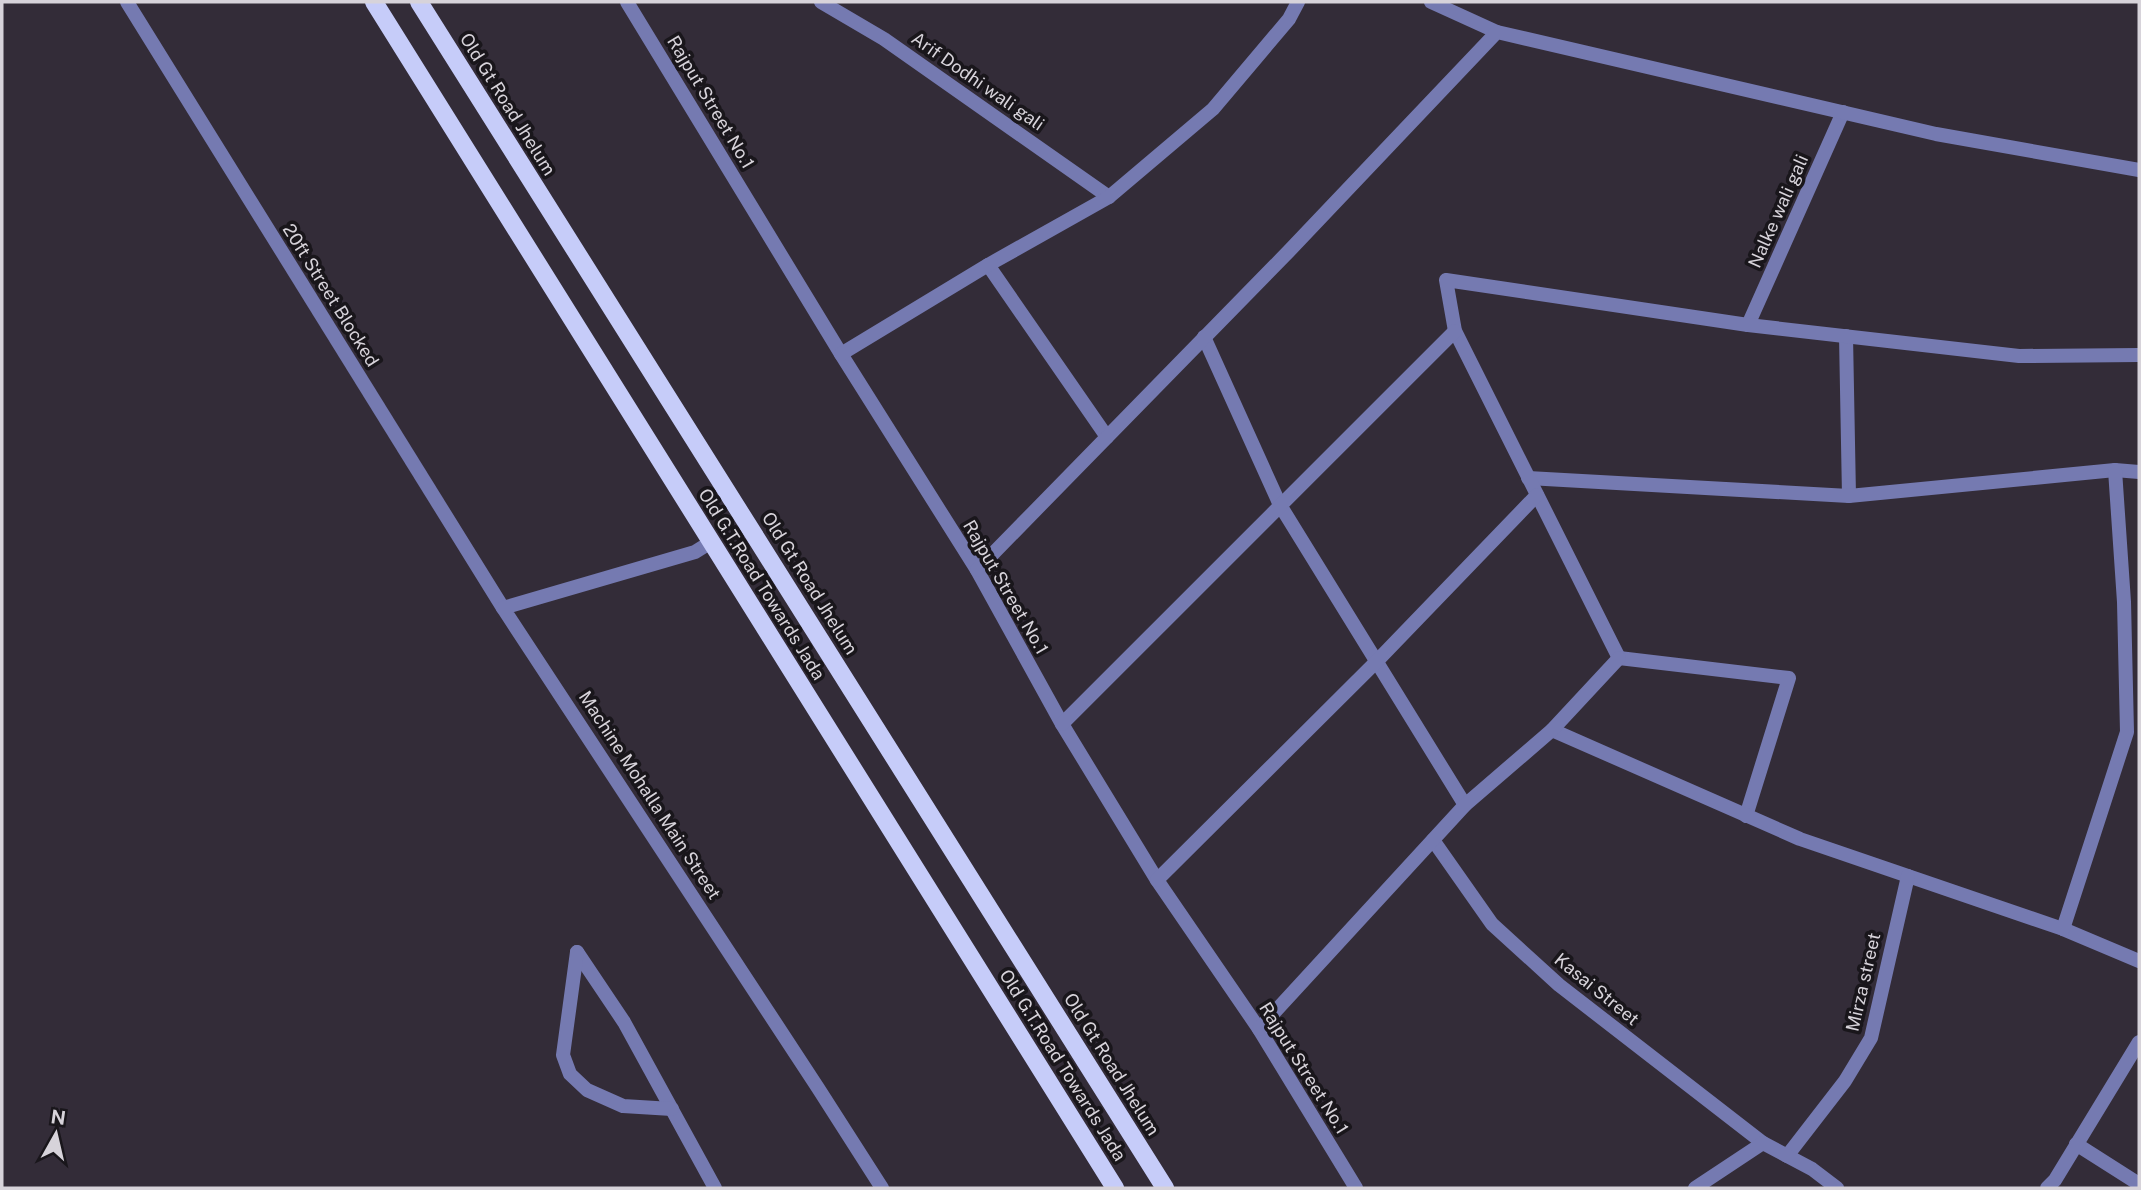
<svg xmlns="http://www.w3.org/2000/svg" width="2141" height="1190" font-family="'Public Sans',sans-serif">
<rect width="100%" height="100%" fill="#332c38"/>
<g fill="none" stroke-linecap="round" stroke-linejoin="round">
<path stroke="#757ab1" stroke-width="14" d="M127,2L503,608"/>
<g stroke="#757ab1" stroke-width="14">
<path d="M627,2L841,354L977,570L1062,724L1157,880L1259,1029L1356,1188"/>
<path d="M821,2L884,39L1109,197"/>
<path d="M1431,2L1497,32"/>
<path d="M988,265L1107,437"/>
<path d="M1748,325L1843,112"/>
<path d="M1846,336L1849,496"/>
<path d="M1204,337L1280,505L1465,805"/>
<path d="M841,354L988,265L1109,197L1213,109L1289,19L1298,2"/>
<path d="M1528,478L1849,496L2115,470L2139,472"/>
<path d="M711,542L695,552L503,608L818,1088L882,1188"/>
<path d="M977,570L1289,251L1497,32L1936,134L2139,170"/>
<path d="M1619,658L1455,331L1446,280L1748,325L2019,356L2139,355"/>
<path d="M1619,658L1789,678L1746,816"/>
<path d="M1062,724L1455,331"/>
<path d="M1552,730L1800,839L2063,929L2139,961"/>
<path d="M1433,840L1492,924L1559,985L1763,1143"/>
<path d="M1157,880L1377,661L1537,495"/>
<path d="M2063,929L2127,732L2124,602L2115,470"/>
<path d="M577,952L624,1022L715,1188"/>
<path d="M577,952L563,1055L570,1074L587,1090L623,1106L672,1109"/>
<path d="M1259,1029L1465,805L1552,730L1619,658"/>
<path d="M2076,1144L2139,1184"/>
<path d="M1787,1156L1845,1081L1871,1038L1908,876"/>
<path d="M1695,1188L1763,1143L1812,1169L1837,1188"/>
<path d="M2047,1188L2055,1180L2139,1042"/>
</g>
<g stroke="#c6ccf9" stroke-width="18">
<path d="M374,2L1115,1188"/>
<path d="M419,2L1165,1188"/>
</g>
</g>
<g text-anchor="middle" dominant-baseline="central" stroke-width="7" stroke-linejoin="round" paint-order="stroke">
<g font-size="18" fill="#d7d3da" stroke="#19161b">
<text transform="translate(978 81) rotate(35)">Arif Dodhi wali gali</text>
<text transform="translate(711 102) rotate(59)">Rajput Street No.1</text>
<text transform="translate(508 104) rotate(58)">Old Gt Road Jhelum</text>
<text transform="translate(1778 211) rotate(-66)">Nalke wali gali</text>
<text transform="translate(331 295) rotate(58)">20ft Street Blocked</text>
<text transform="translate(810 583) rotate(58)">Old Gt Road Jhelum</text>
<text transform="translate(762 584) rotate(58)">Old G.T.Road Towards Jada</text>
<text transform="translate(1006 587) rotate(60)">Rajput Street No.1</text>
<text transform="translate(650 795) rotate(57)">Machine Mohalla Main Street</text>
<text transform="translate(1863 982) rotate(-77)">Mirza street</text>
<text transform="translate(1597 989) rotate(39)">Kasai Street</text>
<text transform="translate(1112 1064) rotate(58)">Old Gt Road Jhelum</text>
<text transform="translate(1063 1065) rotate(58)">Old G.T.Road Towards Jada</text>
<text transform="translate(1304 1068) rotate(58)">Rajput Street No.1</text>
</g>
</g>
<rect width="2141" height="1190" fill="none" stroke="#d7d3da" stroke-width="7"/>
<g transform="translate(56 1134) rotate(8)" stroke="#19161b" stroke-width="5" paint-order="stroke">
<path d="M0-5L12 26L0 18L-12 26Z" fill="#d7d3da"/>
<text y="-10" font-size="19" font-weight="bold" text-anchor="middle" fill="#d7d3da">N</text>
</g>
</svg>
